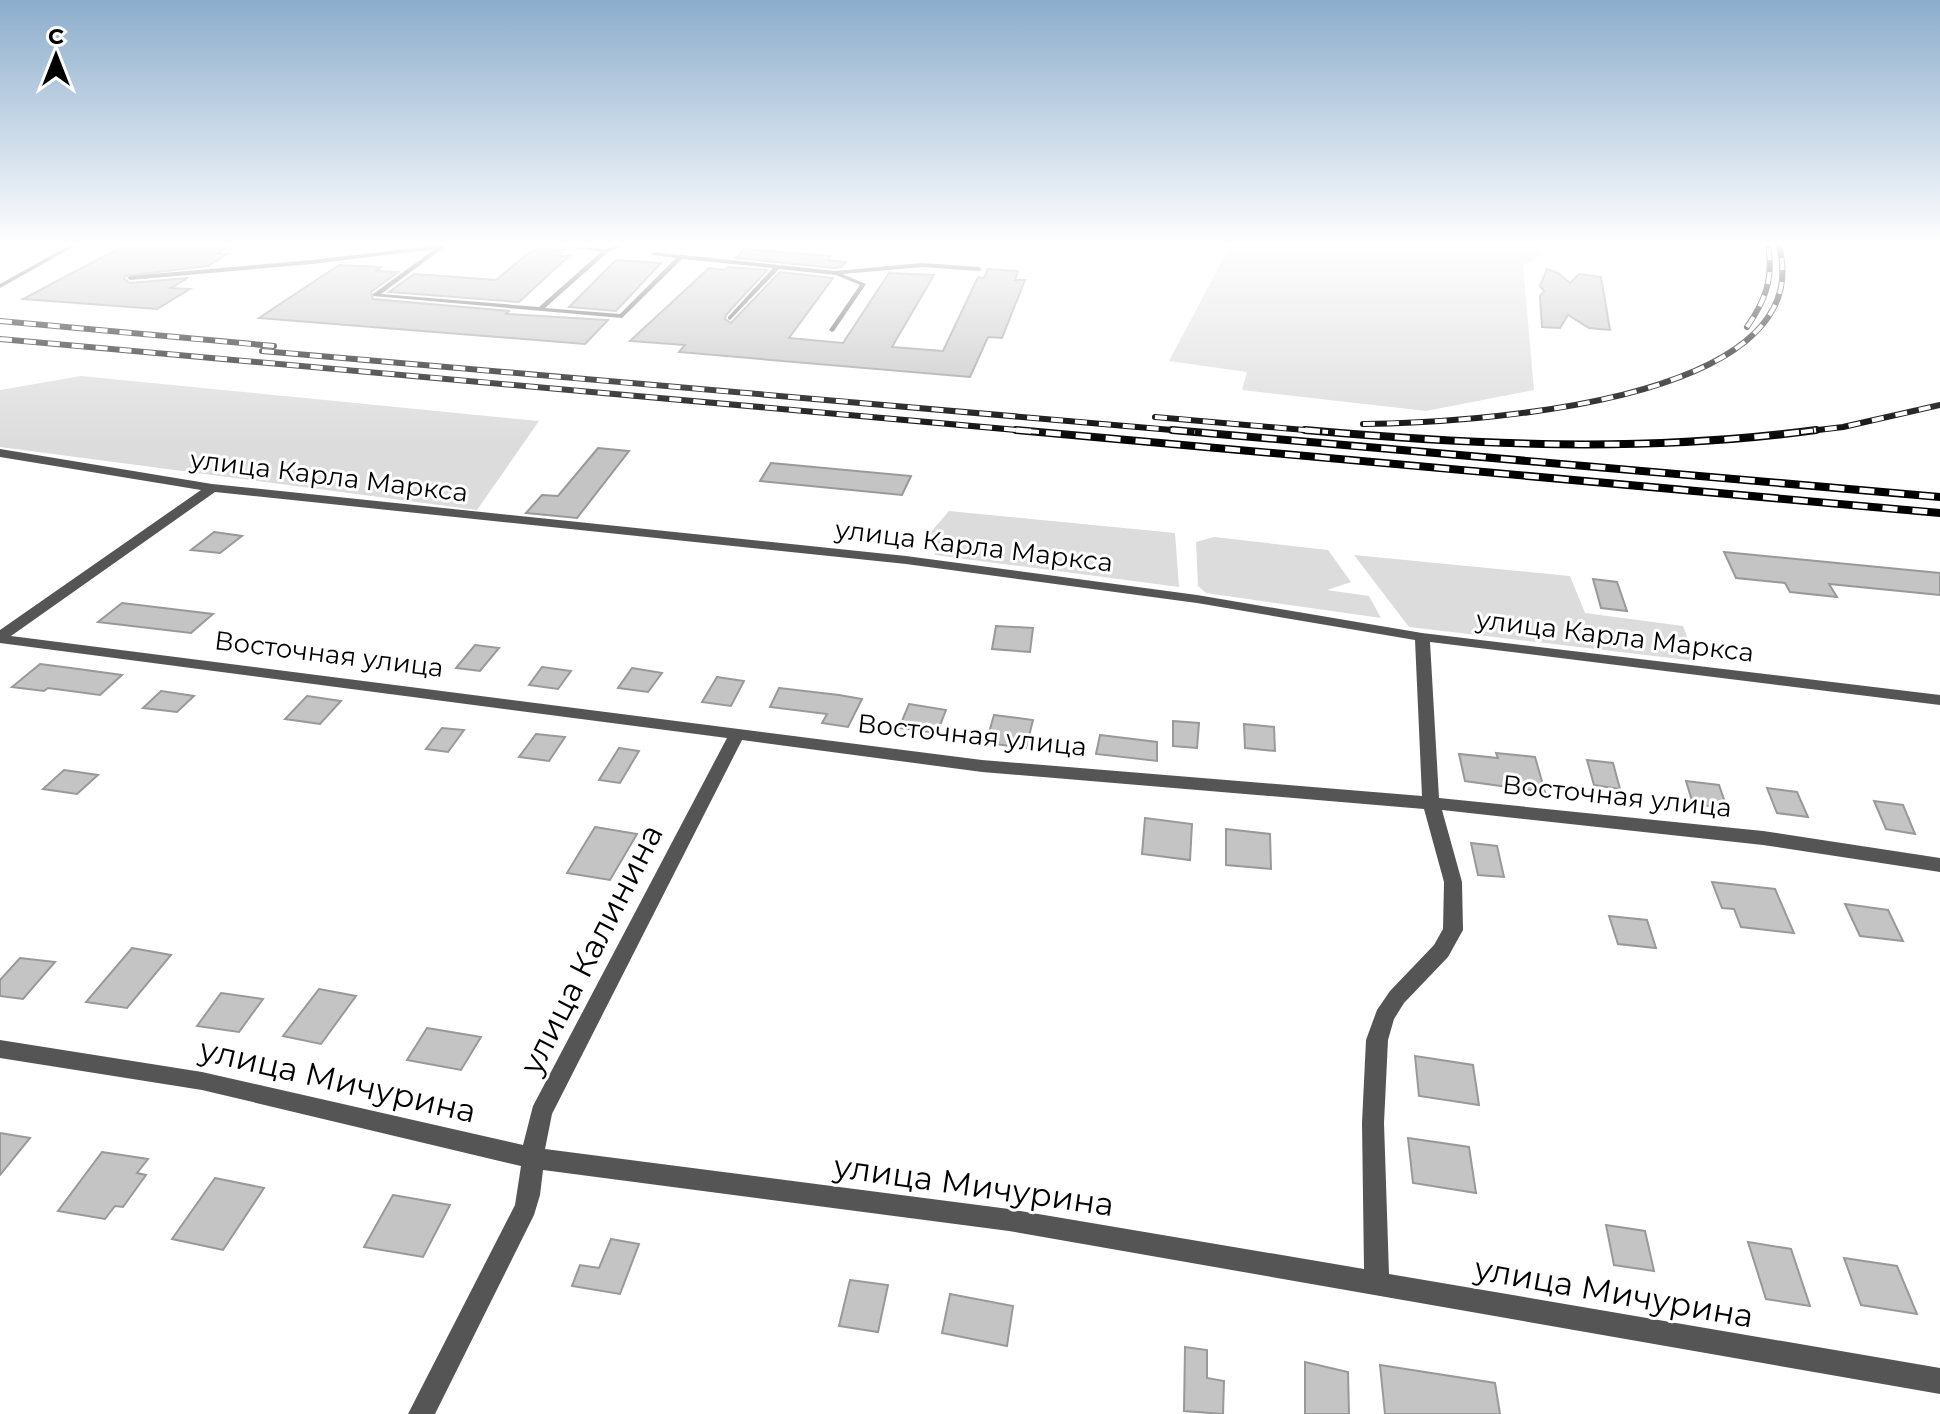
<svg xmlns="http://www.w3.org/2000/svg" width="1940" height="1414" font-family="Montserrat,sans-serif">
<rect width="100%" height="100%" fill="#fff"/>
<g fill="#dcdcdc">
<path d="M1230,246H1537L1543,255L1523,265L1534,390L1426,411L1242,390L1247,372L1169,361Z"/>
<path d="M81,376L539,421L477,510L0,447V390Z"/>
<path d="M949,511L1175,533L1179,587L935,555L930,533Z"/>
<path d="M1214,537L1328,550L1351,582L1327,590L1369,596L1381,618L1206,593L1198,586L1196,542Z"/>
<path d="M1354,555L1570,576L1585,613L1683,626L1696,661L1409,627Z"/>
</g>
<g fill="#c4c4c4" stroke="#999" stroke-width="2">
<path d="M123,246L226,248L217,254H227L208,266L125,276L124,279L130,283L188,278L171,288L190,289L157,309L23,299Z"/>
<path d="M538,249L565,250L559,256H569L519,302L389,292L414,274L496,280L527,254Z"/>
<path d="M744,249L831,256L828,260L846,262L841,267L835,268L736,258Z"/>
<path d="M616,260L661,263L616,311L569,307Z"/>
<path d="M339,265L381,267L376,271L398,272L371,292L373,299L509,311L506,314L608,320L585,344L259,318Z"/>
<path d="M728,267L767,270L726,315L725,319L731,323L780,272L833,278L789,338L843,343L889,273L934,275L892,347L943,351L978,277L984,278L988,269L1018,271L1015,280H1025L1002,338L988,337L970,377L679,352L685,345L630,341L709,268L725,270Z"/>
<path d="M1547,269L1558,273L1570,283L1579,274L1601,277L1610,330L1589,328L1568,315L1560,328L1542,327L1540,296L1544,291L1540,286Z"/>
<path d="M598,448L629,451L577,518L526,513L542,495L558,496Z"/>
<path d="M771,463L911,476L902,495L760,481Z"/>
<path d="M214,532L242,536L220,553L191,550Z"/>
<path d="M1724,552L1940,573V595L1829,584L1837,597L1790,592L1785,583L1736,578Z"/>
<path d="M1593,579L1617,582L1627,611L1601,608Z"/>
<path d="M122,603L213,614L191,633L98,622Z"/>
<path d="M996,626L1033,628L1030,652L992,649Z"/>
<path d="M475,645L499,648L480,671L456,668Z"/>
<path d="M40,664L71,668L122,675L100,695L48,688L44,691L12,687Z"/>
<path d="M542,667L571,671L558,689L529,685Z"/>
<path d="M632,668L662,673L648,692L618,688Z"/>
<path d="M717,677L744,681L731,706L702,702Z"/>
<path d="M779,688L839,695L862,699L848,727L822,723L827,714L770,707Z"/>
<path d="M161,691L194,696L177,712L143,708Z"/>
<path d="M307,696L341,701L320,724L285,719Z"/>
<path d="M909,704L946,710L937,733L899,728Z"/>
<path d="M994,715L1033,720L1026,748L986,743Z"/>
<path d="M1173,721L1199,723L1197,748L1173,746Z"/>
<path d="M1244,724L1274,727L1275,751L1245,748Z"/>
<path d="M442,728L464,730L448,752L426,749Z"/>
<path d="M536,734L565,737L549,761L519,757Z"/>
<path d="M1100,735L1157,742V761L1096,754Z"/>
<path d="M619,748L639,751L620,783L599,780Z"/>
<path d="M1496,753L1535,757L1545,792L1465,781L1459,754L1498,758Z"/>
<path d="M1587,760L1613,763L1620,789L1594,785Z"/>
<path d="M64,770L98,775L77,794L43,789Z"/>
<path d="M1686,781L1719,785L1727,808L1693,804Z"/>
<path d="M1767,788L1797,792L1808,817L1777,813Z"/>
<path d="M1874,801L1903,805L1915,834L1886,829Z"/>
<path d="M1145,818L1192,824L1190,860L1142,854Z"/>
<path d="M595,827L637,834L610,880L567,873Z"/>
<path d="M1226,829L1270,834L1271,869L1226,865Z"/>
<path d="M1471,843L1497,846L1504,877L1478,875Z"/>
<path d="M1712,882L1775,889L1794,933L1741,927L1734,909L1722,908Z"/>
<path d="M1845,904L1888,910L1903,941L1860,936Z"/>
<path d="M1609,916L1647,920L1656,948L1618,944Z"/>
<path d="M132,948L171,955L127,1008L86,1002Z"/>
<path d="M20,958L55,962L23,999L0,996V980Z"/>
<path d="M319,989L356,996L321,1044L283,1036Z"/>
<path d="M221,993L263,999L239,1032L197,1026Z"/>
<path d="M427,1028L481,1037L461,1070L407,1060Z"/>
<path d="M1415,1056L1473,1065L1479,1105L1419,1096Z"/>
<path d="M0,1133L30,1138L0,1175Z"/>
<path d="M1408,1138L1469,1147L1476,1193L1413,1183Z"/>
<path d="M102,1152L148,1159L137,1173L146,1175L123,1207L115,1206L105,1219L58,1211Z"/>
<path d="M215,1178L264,1188L223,1250L172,1239Z"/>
<path d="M393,1195L450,1205L423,1257L364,1247Z"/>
<path d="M1606,1225L1645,1231L1654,1271L1614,1265Z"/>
<path d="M611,1239L639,1244L620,1294L572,1286L580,1265L599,1268Z"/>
<path d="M1748,1242L1791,1249L1810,1306L1766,1299Z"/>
<path d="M1844,1258L1897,1266L1917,1314L1861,1305Z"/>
<path d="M850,1280L888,1285L878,1332L839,1326Z"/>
<path d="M950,1294L1013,1306L1007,1346L942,1333Z"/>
<path d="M1185,1347L1207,1350V1378L1224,1381L1223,1414L1184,1411Z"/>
<path d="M1305,1362L1348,1372L1349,1414H1305Z"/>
<path d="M1380,1365L1495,1383L1500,1414H1385Z"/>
</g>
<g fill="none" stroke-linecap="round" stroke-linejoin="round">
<g fill="#555" fill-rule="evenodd">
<path d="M68,246H75L0,288V284Z"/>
<path d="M432,246H446L381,294L539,307L601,252L561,246L606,249L615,246H624L608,252L545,308L620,314L676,258L652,255L651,254L654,252L835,271L922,263L979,267L982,269L979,271L922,267L842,274L866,284L834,331L832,332L829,330L860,285L836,275L779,269L730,320L728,319V317L773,268L682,259L622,318L373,296V294L435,249L312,264L130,280L127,278L130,276L312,260Z"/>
</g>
<path fill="#555" fill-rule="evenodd" d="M0,449L212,484L906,556L1197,595L1422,633L1940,695V705L1430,642L1439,798L1763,831L1940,858V872L1763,845L1442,810L1462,882L1463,930L1448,957L1404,1003L1394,1019L1388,1040L1384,1123L1389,1274L1940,1368V1394L1009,1231L543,1170L540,1195L534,1215L435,1414H408L515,1205L521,1166L202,1090L0,1058V1040L202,1072L523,1145L533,1106L727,738L0,643V630L201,490L0,457ZM215,492L906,564L1197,603L1415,640L1422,796L982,760L11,636ZM742,740L982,772L1424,809L1444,882L1443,929L1434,945L1390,991L1377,1010L1366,1040L1362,1123L1364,1269L1009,1209L545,1149L552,1114Z"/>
<defs>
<g id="rail-far1">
<path d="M0,321L274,346"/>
<path d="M1747,327C1765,301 1774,278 1768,246"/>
<path d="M0,339L1039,432"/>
<path d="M262,351L1195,432"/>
<path d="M1155,417L1328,432"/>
<path d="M1363,424C1459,423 1822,406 1779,246"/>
<path d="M1801,432L1843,427L1940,405"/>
</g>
<g id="rail">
<path d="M1016,430L1940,513"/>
<path d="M1172,430L1940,497"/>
<path d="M1305,430C1476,445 1645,453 1816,430"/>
</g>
</defs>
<use href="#rail-far1" stroke="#000" stroke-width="6"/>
<use href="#rail" stroke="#000" stroke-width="8"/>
<use href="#rail-far1" stroke="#fff" stroke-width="4" stroke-dasharray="12" stroke-linecap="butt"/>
<use href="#rail" stroke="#fff" stroke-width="5" stroke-dasharray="15" stroke-linecap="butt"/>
</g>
<linearGradient id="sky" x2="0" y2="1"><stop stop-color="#8cadcc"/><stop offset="0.55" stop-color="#fff"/><stop offset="1" stop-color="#fff" stop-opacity="0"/></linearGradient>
<rect width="1940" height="444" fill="url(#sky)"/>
<g text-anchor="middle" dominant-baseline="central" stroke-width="6" stroke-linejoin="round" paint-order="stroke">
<g font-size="26" fill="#000" stroke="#fff">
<text transform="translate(329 476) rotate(7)">улица Карла Маркса</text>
<text transform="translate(974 546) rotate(7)">улица Карла Маркса</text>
<text transform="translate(1615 636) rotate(7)">улица Карла Маркса</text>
<text transform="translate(329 654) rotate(7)">Восточная улица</text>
<text transform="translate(972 735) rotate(6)">Восточная улица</text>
<text transform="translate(1617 796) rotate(6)">Восточная улица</text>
</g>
<g font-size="32" fill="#000" stroke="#fff">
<text transform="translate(591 949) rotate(-63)">улица Калинина</text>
<text transform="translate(338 1080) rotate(13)">улица Мичурина</text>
<text transform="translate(974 1185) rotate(8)">улица Мичурина</text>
<text transform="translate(1614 1292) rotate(10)">улица Мичурина</text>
</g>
</g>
<g transform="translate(56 56)" stroke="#ffffff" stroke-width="6" paint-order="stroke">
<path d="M0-6L14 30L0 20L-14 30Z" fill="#000000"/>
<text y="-12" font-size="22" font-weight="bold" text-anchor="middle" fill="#000000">С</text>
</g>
</svg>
